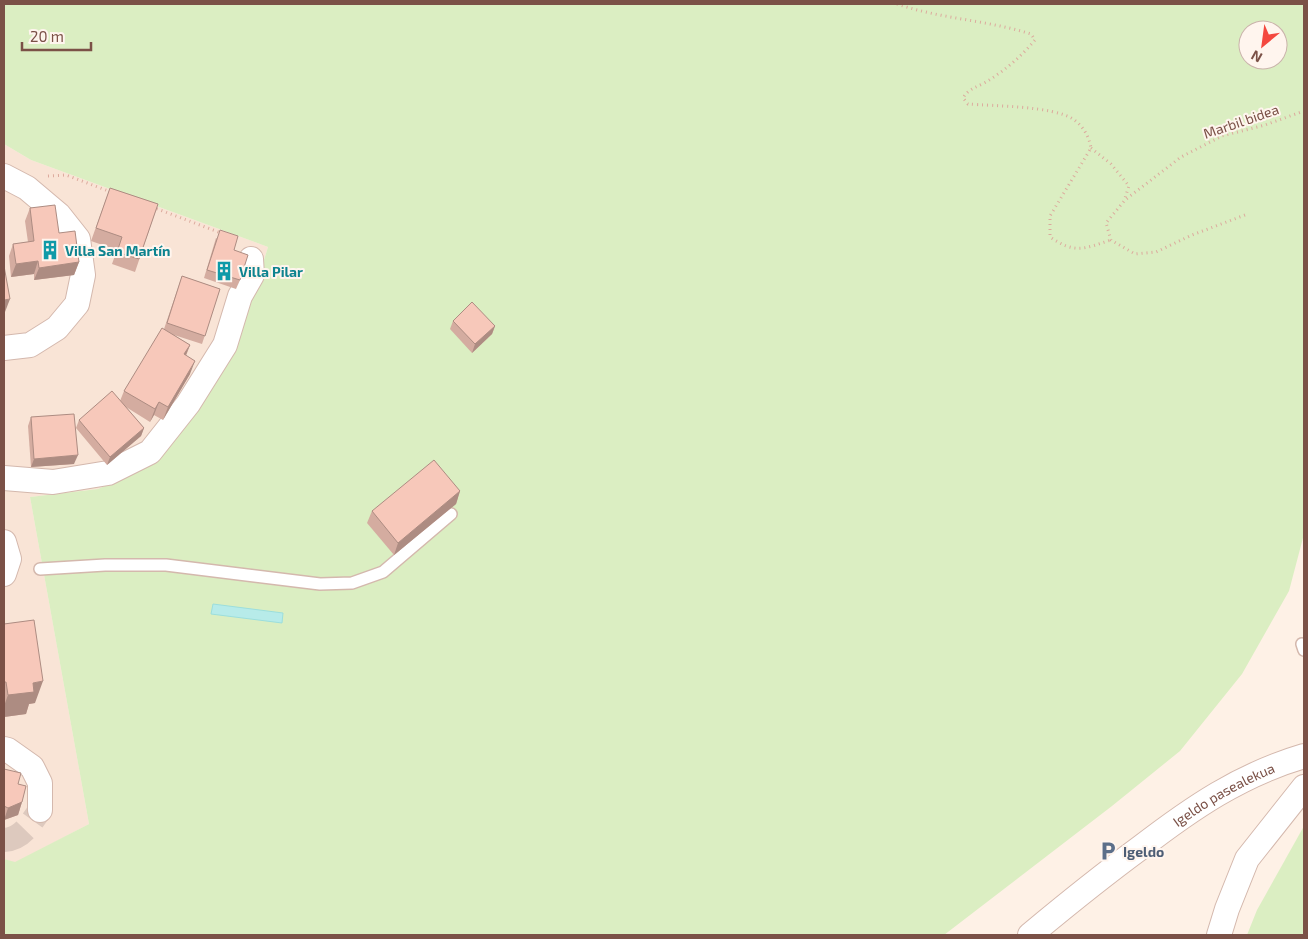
<svg xmlns="http://www.w3.org/2000/svg" width="1308" height="939" font-family="'Exo 2',sans-serif">
<rect width="100%" height="100%" fill="#fef1e6"/>
<path fill="#f9e4d6" d="M4,144L31,160L268,247L239,340L154,464L98,489L30,497L89,824L15,863L4,859Z"/>
<g fill="#dbeec2" fill-rule="evenodd">
<path d="M4,4H1304V534L1289,591L1242,674L1180,751L1112,806L944,935H4V859L15,862L89,824L30,497L98,489L154,464L239,340L268,247L31,160L4,144ZM1248,30H1278V60H1248Z"/>
<path d="M1304,826V935H1247L1257,910Z"/>
</g>
<path fill="#b7ebe9" stroke="#9cdedc" d="M213,604L283,613L282,623L211,614Z"/>
<g fill="none" stroke-linecap="round" stroke-linejoin="round">
<path stroke="#ddc9be" stroke-width="24" stroke-dasharray="24 12" stroke-linecap="butt" d="M4,840C22,839 30,824 40,810"/>
<defs>
<g id="lane">
<path d="M40,569L105,565H166L320,584L352,583L383,572L451,514"/>
<path d="M1302,644L1304,650"/>
</g>
<g id="street">
<path d="M4,176L27,188L59,215L78,239L83,275L77,304L57,328L30,345L4,348"/>
<path d="M4,478L53,482L108,473L150,452L188,404L225,345L240,296L252,275L251,259"/>
<path d="M4,542L9,559L4,574"/>
<path d="M4,749L8,750L32,767L40,783V810"/>
<path id="s1" d="M1030,935C1066,905 1102,876 1140,848C1192,808 1240,775 1304,756"/>
<path d="M1219,935L1227,909L1247,859L1304,787"/>
</g>
</defs>
<use href="#lane" stroke="#d4b8ad" stroke-width="14"/>
<use href="#street" stroke="#d4b8ad" stroke-width="26"/>
<g stroke="#dcaa9d" stroke-width="3" stroke-dasharray="1 4" stroke-linecap="butt">
<path d="M897,4C941,19 987,20 1031,34L1035,40C1021,57 1004,71 986,82C977,87 968,89 963,98L968,104C993,106 1053,106 1073,119C1083,126 1089,136 1091,148L1050,216V237C1075,254 1083,249 1111,240"/>
<path d="M1091,148L1111,164L1129,186L1125,198"/>
<path d="M48,176L66,175L111,192"/>
<path d="M152,207L221,233"/>
<path d="M1245,215L1192,235L1156,252L1135,254L1111,240L1106,223L1125,200L1181,157L1222,136L1265,125L1304,111"/>
</g>
<use href="#lane" stroke="#fff" stroke-width="11"/>
<use href="#street" stroke="#fff" stroke-width="24"/>
</g>
<g fill="#d4aca0">
<path d="M110,188L158,204L135,272L112,264L117,250L91,241Z"/>
<path d="M30,208L59,233L79,262L74,275L34,280V274L11,277L9,256L13,244L28,242L25,221Z"/>
<path d="M216,238L234,250L240,280L236,289L204,278Z"/>
<path d="M182,276L220,289L202,344L174,335L190,345L186,356L190,374L163,420L154,415L150,422L126,407L144,428L141,436L107,465L76,428L79,420L120,401L124,391L164,329Z"/>
<path d="M453,321L495,326L492,334L472,353L450,329Z"/>
<path d="M31,417L74,464L31,467L28,426Z"/>
<path d="M460,491L456,504L394,555L367,523L372,511Z"/>
<path d="M4,624L35,703L29,704L26,714L4,717Z"/>
<path d="M4,769L18,784L22,802L18,815L4,820Z"/>
</g>
<g fill="#ad8c82">
<path d="M38,261L34,274L11,277L16,264Z"/>
<path d="M79,262L74,275L34,280L39,268Z"/>
<path d="M10,299L5,312H4V300Z"/>
<path d="M495,326L492,334L472,353L475,344Z"/>
<path d="M190,345L185,357L184,354Z"/>
<path d="M195,361L190,374L163,420L168,407Z"/>
<path d="M159,402L154,415L150,422L155,409Z"/>
<path d="M144,428L141,436L107,465L110,457Z"/>
<path d="M78,455L74,464L31,467L34,459Z"/>
<path d="M460,491L456,504L394,555L398,543Z"/>
<path d="M43,681L35,703L29,704L26,714L4,717V706L8,695L33,683Z"/>
<path d="M22,802L18,815L4,820L8,808Z"/>
</g>
<g fill="#f7c8ba" stroke="#ad8c82">
<path d="M110,188L158,204L139,259L117,252L122,237L96,228Z"/>
<path d="M55,205L59,233L75,231L79,262L39,268L38,261L16,264L13,244L34,241L30,208Z"/>
<path d="M220,230L238,236L234,250L248,255L240,280L207,270Z"/>
<path d="M4,266L10,299L4,300Z"/>
<path d="M182,276L220,289L205,336L167,323Z"/>
<path d="M472,302L495,326L475,344L453,321Z"/>
<path d="M162,328L190,345L184,354L195,361L168,407L159,402L155,409L124,391Z"/>
<path d="M112,391L144,428L110,457L79,420Z"/>
<path d="M74,414L78,455L34,459L31,417Z"/>
<path d="M434,460L460,491L398,543L372,511Z"/>
<path d="M34,620L43,681L33,683L34,692L8,695L6,682H4V624Z"/>
<path d="M4,769L21,773L18,784L26,786L22,802L8,808L4,806Z"/>
</g>
<defs>
<symbol id="building-bare" viewBox="-9 -9 18 18"><path d="M-4-6H4V6H1V3H-1V6H-4ZM-2.5-4.3h1.7v1.8h-1.7ZM.8-4.3h1.7v1.8H.8ZM-2.5-1h1.7V.8h-1.7ZM.8-1h1.7V.8H.8Z" fill="#0f9aa8" stroke="#fff5ee" stroke-width="2.5" paint-order="stroke"/></symbol>
<symbol id="parking-bare" viewBox="-9 -9 18 18"><path d="M-3.5-5.5H1a3.5 3.5 0 0 1 0 7H-1V5.5H-3.5ZM-1-3.4V-.6H.8a1.4 1.4 0 0 0 0-2.8Z" fill="#5c6f8a" stroke="#fff5ee" stroke-width="2.5" paint-order="stroke"/></symbol>
</defs>
<g fill-rule="evenodd">
<use href="#building-bare" x="36" y="236" width="28" height="28"/>
<use href="#building-bare" x="210" y="257" width="28" height="28"/>
<use href="#parking-bare" x="1094" y="837" width="28" height="28"/>
</g>
<g text-anchor="middle" dominant-baseline="central" stroke-width="4" stroke-linejoin="round" paint-order="stroke">
<g font-size="14" fill="#7b5147" stroke="#fff5ee">
<text transform="translate(1241 121) rotate(-19)">Marbil bidea</text>
<text stroke="none"><textPath href="#s1" startOffset="240">Igeldo pasealekua</textPath></text>
</g>
<g font-size="14" font-weight="bold" fill="#0d838f" stroke="#fff5ee" text-anchor="start">
<text x="65" y="250">Villa San Martín</text>
<text x="239" y="271">Villa Pilar</text>
</g>
<g font-size="14" font-weight="bold" fill="#4e5e75" stroke="#fff5ee" text-anchor="start">
<text x="1123" y="851">Igeldo</text>
</g>
</g>
<rect width="1308" height="939" fill="none" stroke="#7b5147" stroke-width="10"/>
<g transform="translate(1263 45) rotate(209)"><circle r="24" fill="#fff5ee" stroke="#cab3ab"/>
<path d="M0-4L9 19L0 12L-9 19Z" fill="#f4483f"/>
<text y="-8" font-size="14" font-weight="bold" text-anchor="middle" fill="#7b5147">N</text>
</g>
<path d="M22 42v8h69v-8" fill="none" stroke="#7b5147" stroke-width="2.5"/>
<text x="30" y="42" font-size="15" fill="#7b5147" stroke="#fff5ee" stroke-width="4" paint-order="stroke">20 m</text>
</svg>
